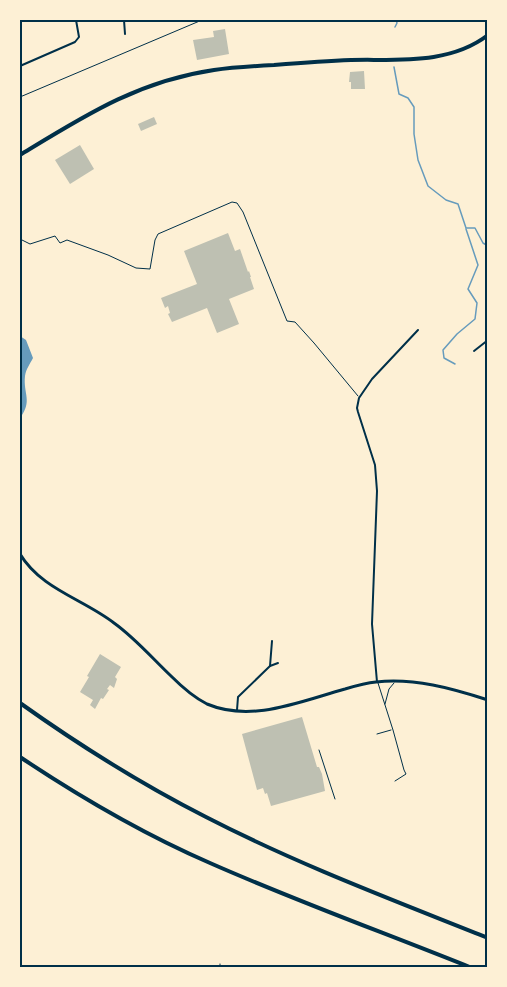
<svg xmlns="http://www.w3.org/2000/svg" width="507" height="987" font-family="'Fira Sans',sans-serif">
<rect width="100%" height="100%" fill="#fdf0d5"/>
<path fill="#669bbc" d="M20,336L26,340L33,358C30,364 26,369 25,376C23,394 33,401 20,418Z"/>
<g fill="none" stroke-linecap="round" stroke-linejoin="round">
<g stroke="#669bbc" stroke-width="1.5">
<path d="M395,27L397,23L396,20"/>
<path d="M394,67L399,94L408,98L414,107V134L418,160L428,186L446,200L458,204L466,228H475L483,243L488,246"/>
<path d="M455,364L444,358L443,350L457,334L475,319L477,303L468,289L478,265L466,229"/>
</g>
</g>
<g fill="#bec0b2">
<path d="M225,29L229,54L197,60L193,40L214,37L213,31Z"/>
<path d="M364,71L365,89H351V82H349L350,72Z"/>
<path d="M154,117L157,124L141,131L138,124Z"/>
<path d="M80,145L94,169L70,184L55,160Z"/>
<path d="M228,233L235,251L240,249L248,272L249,271L251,277H250L254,289L229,299L239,324L217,333L207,308L172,322L168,314L170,313L168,306L165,308L161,298L197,284L184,251Z"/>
<path d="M100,654L121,667L115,677L117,679L114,688L110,685L107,689L109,690L103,699L101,698L95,709L90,705L93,700L80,692L89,677L87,676Z"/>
<path d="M302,717L317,767H319L322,774L325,791L271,806L267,793L265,794L263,788L257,790L242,734Z"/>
</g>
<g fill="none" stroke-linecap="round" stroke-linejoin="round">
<g stroke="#003049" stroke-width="1">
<path d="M20,97L202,20"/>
<path d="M220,968V964"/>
</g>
<g stroke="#003049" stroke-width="1">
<path d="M20,239L30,244L55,236L60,243L67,240L108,255L136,268L150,269L155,240L158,234L232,202L237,203L243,212L287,321L295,322L314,343L358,396"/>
<path d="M378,683L393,730L404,770L406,774L395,781"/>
<path d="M385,704L389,689L394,683"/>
<path d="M377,734L391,730"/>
<path d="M319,750L335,799"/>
</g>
<g stroke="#003049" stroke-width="2">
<path d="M124,20L125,34"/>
<path d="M20,66L75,42L79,37L76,20"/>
<path d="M474,351L488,340"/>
<path d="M272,641L270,666L278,663"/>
<path d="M377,682L372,624L377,491L375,465L358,412L357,408L359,398L372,379L418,330"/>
<path d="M237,710L238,697L270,666"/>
</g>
<path stroke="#003049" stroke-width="3" d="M20,554C41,589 83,599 114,623C135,638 152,658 171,676C182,687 193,697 207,704C252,723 301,701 345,689C355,686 365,683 376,682C415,678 451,688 488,700"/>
<path stroke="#003049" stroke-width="4" d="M20,155C84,116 138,81 214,70C234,67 254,66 274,65C299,63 325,61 351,60C397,59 449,65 488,35"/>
<g stroke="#003049" stroke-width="4">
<path d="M20,703C79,745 141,784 206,817C297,864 393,900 488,938"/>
<path d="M20,757C80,797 143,834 210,863C296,901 385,933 472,968"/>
</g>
</g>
<rect width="507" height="987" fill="none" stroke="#fdf0d5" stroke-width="42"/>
<rect x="21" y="21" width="465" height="945" fill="none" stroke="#003049" stroke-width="2"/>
</svg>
